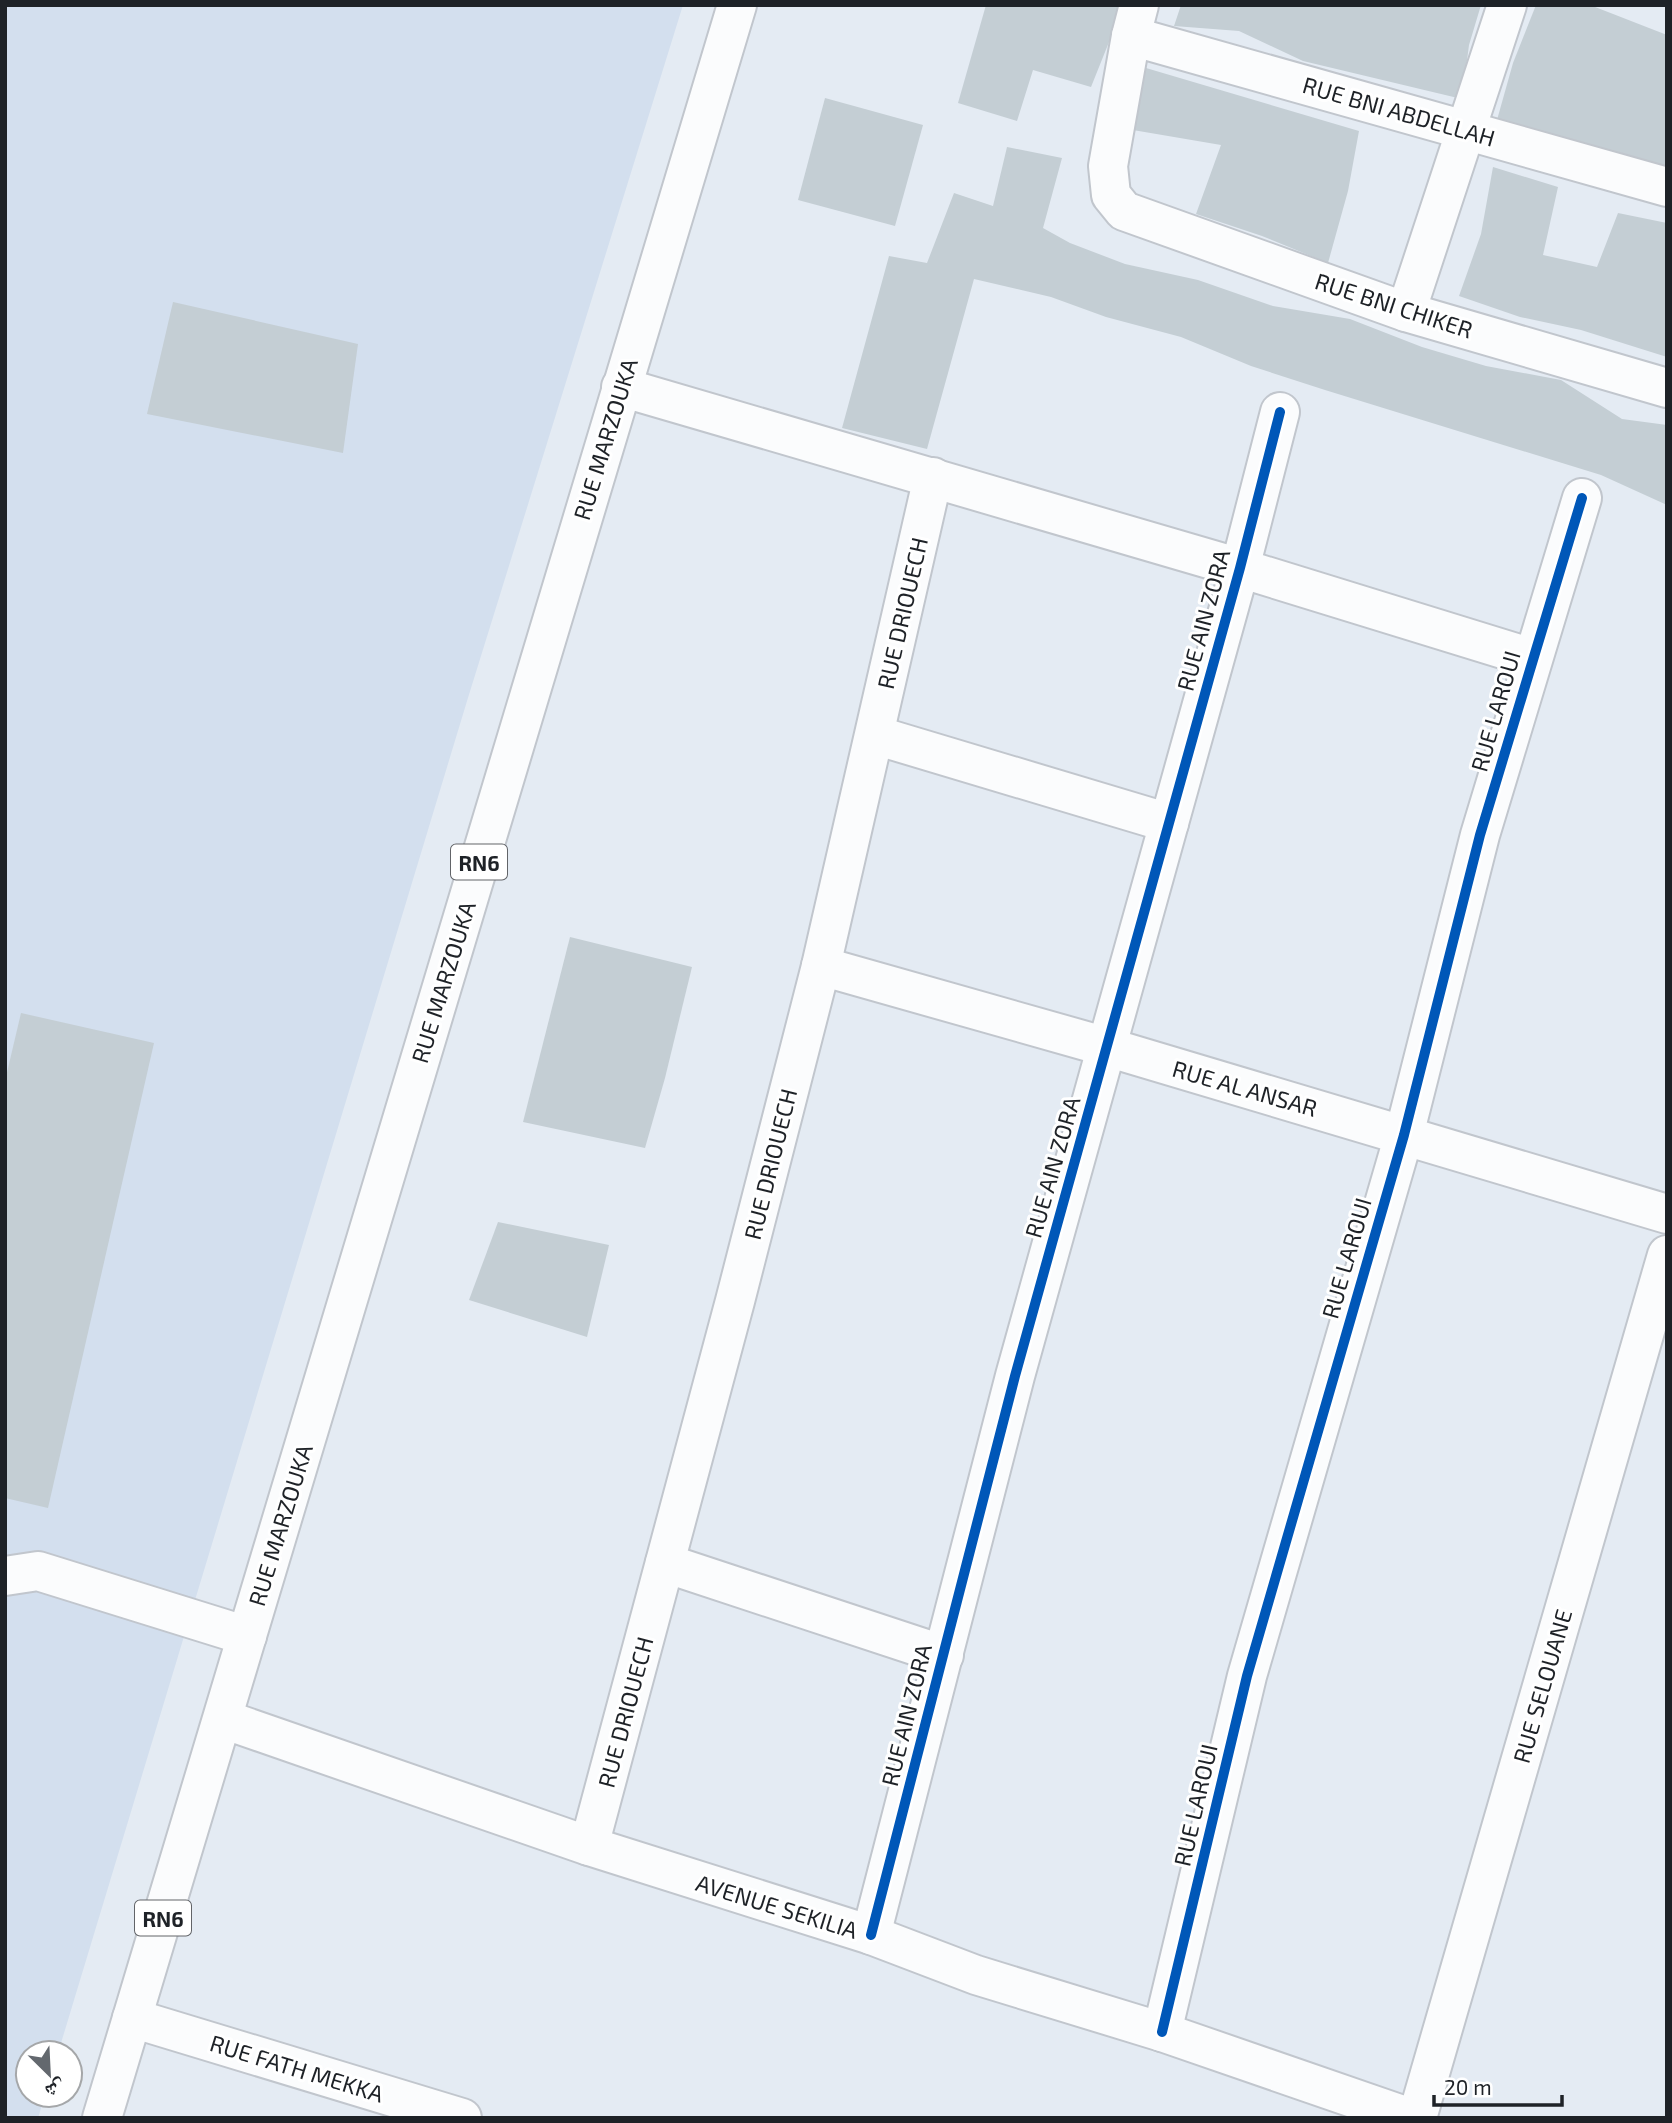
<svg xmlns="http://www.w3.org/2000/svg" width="1672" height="2123" font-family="'Exo 2','Noto Naskh Arabic',sans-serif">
<rect width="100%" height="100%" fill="#e4ebf3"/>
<path fill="#d3dfee" d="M5,5H683L467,701L58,2053H28V2095H45L38,2118H5Z"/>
<g fill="#c4ced4">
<path d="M986,5H1121L1117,22L1091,87L1033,70L1017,121L958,103Z"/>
<path d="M1181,5H1481L1469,45L1462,99L1303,61L1239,31L1174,26Z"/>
<path d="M1536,5H1590L1667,35V172L1495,127L1513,63Z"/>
<path d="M1146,68L1359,131L1348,191L1328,263L1262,236L1196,214L1221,145L1127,129Z"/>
<path d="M825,98L923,125L895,226L798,200Z"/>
<path d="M1007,147L1062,158L1043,228L1070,243L1125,264L1198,280L1273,306L1350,319L1422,347L1486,366L1561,380L1622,419L1667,425V505L1601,475L1325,390L1251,366L1181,337L1106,317L1051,297L974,279L927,449L842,428L889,256L927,263L954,193L993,206Z"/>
<path d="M1493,167L1558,187L1543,255L1597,267L1618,213L1667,223V357L1581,330L1520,317L1459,296L1481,234Z"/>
<path d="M173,302L358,344L343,453L147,414Z"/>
<path d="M570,937L692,967L665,1078L645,1148L523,1122Z"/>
<path d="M21,1013L154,1043L48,1508L5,1498V1081Z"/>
<path d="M498,1222L609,1245L587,1337L469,1300Z"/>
</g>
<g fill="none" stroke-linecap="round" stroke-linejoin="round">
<defs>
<g id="minor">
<path d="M1139,5L1131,36L1108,166L1111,195L1124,211L1406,312L1667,388"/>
<path d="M1131,36L1667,187"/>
<path d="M1406,312L1507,5"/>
<path d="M621,387L1240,568L1532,658"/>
<path d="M875,735L1169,823"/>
<path d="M821,966L1107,1047L1667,1214"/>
<path d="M665,1563L944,1655"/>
<path d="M5,1576L38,1571L247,1636"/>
<path d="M589,1846L735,1301L821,966L933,477"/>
<path d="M871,1935L1015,1376L1240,568L1280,412"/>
<path d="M132,2018L462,2118"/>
<path d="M1162,2032L1247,1676L1404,1135L1480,835L1582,498"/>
<path d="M1417,2118L1667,1255"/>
</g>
<g id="major">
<path d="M223,1719L589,1846L871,1935L976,1975L1162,2032L1411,2118"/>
<path d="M102,2118L737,5"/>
</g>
</defs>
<use href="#minor" stroke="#c1c6cd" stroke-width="42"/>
<use href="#major" stroke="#c1c6cd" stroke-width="42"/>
<use href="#minor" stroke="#fbfcfd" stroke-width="38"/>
<use href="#major" stroke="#fbfcfd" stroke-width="38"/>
<defs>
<g id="cycleway">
<path d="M871,1935L1015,1376L1240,568L1280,412"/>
<path d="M1162,2032L1247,1676L1404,1135L1480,835L1582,498"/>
</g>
</defs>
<use href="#cycleway" stroke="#fff" stroke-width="15"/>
<use href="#cycleway" stroke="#0057b8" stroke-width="10"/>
</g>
<g text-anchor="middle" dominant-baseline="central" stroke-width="6" stroke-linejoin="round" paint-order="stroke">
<g fill="#fff" stroke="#626468" stroke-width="2">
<rect x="451" y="844.5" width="56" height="35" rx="5"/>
<rect x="135" y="1900.5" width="56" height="35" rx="5"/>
</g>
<g font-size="21" font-weight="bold" fill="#1e2227">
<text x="479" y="862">RN6</text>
<text x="163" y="1918">RN6</text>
</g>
<g font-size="23" fill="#1e2227" stroke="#fff">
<text transform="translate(1399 111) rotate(16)">RUE BNI ABDELLAH</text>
<text transform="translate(1394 305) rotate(18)">RUE BNI CHIKER</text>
<text transform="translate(605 439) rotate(-73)">RUE MARZOUKA</text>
<text transform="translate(902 613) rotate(-77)">RUE DRIOUECH</text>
<text transform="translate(1203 620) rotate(-75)">RUE AIN ZORA</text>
<text transform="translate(1495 711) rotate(-74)">RUE LAROUI</text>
<text transform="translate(443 982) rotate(-73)">RUE MARZOUKA</text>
<text transform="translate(1245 1088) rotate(16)">RUE AL ANSAR</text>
<text transform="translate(770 1164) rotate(-76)">RUE DRIOUECH</text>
<text transform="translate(1052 1167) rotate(-74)">RUE AIN ZORA</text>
<text transform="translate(1346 1258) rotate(-74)">RUE LAROUI</text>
<text transform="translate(280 1525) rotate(-73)">RUE MARZOUKA</text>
<text transform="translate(1542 1686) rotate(-74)">RUE SELOUANE</text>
<text transform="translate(625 1712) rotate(-75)">RUE DRIOUECH</text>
<text transform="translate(906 1715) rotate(-76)">RUE AIN ZORA</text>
<text transform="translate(1195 1805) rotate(-77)">RUE LAROUI</text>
<text transform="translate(777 1906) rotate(17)">AVENUE SEKILIA</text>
<text transform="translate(297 2068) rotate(17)">RUE FATH MEKKA</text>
</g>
</g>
<rect width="1672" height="2123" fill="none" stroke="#1e2227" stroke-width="14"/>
<g transform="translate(49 2074) rotate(156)"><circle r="33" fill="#ffffff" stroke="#a5a7a9" stroke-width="2"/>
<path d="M0-5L12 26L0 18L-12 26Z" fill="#63686e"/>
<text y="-10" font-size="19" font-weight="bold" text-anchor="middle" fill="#1e2227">ش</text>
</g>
<path d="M1434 2095v10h128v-10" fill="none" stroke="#1e2227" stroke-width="3.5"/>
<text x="1444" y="2095" font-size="21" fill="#1e2227" stroke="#ffffff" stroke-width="5" paint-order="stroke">20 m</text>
</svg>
